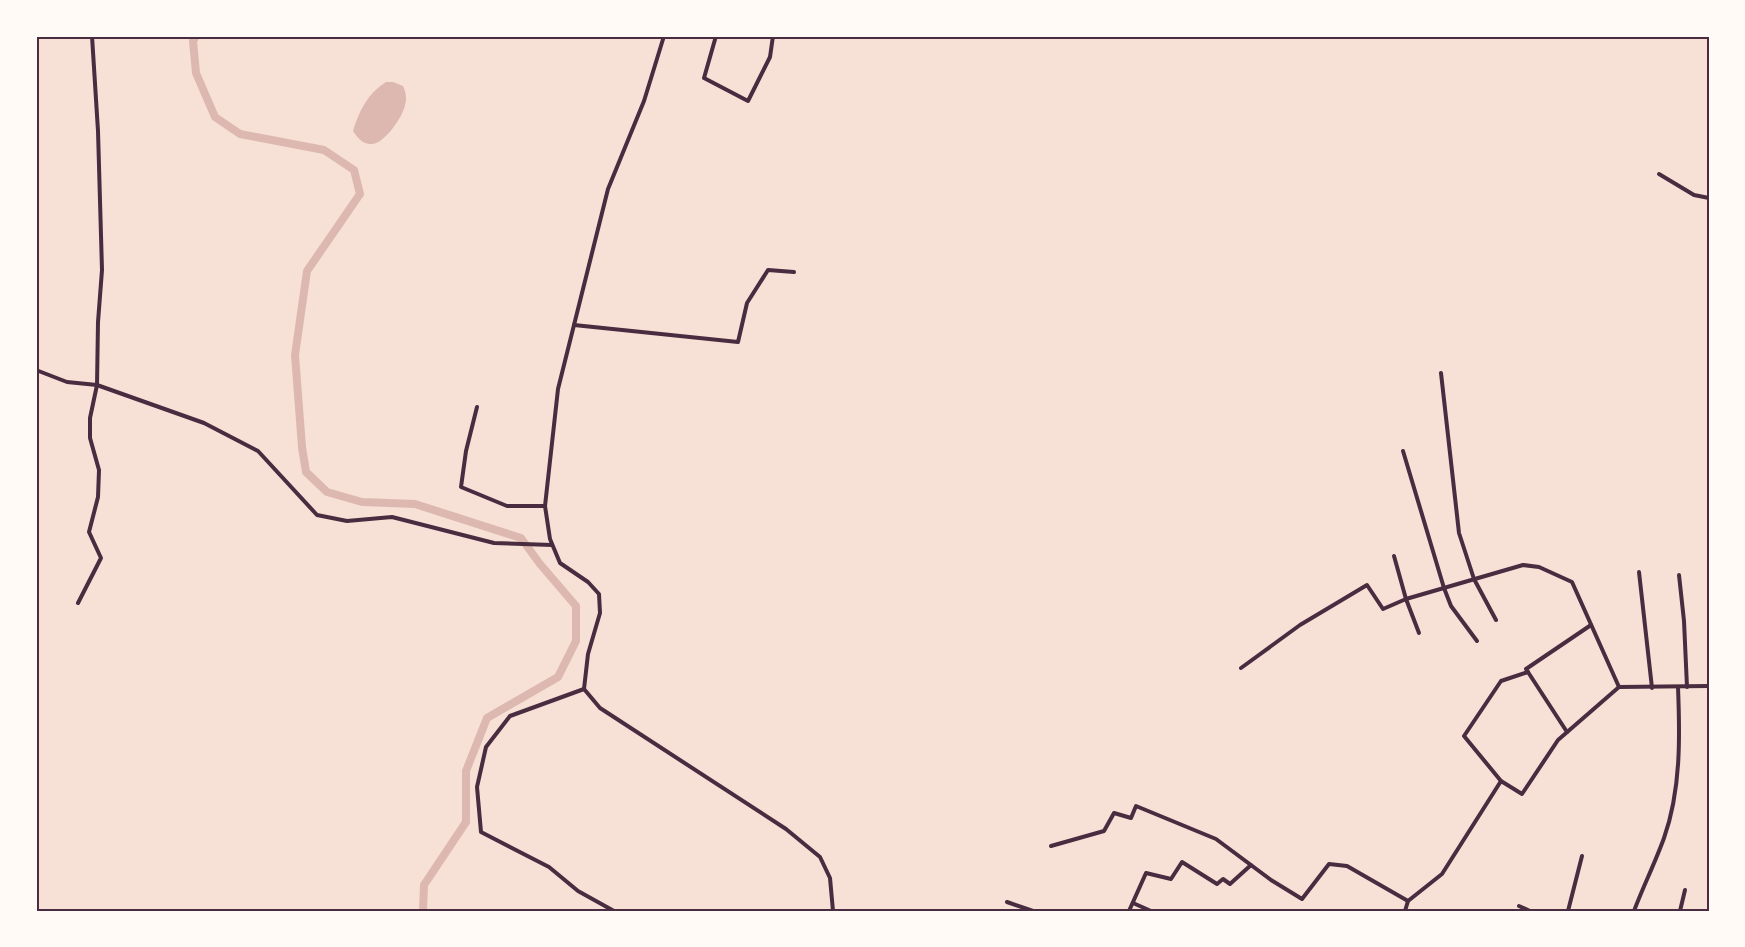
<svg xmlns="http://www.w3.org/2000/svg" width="1745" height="947" font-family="Jost,sans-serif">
<rect width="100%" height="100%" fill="#f7e1d7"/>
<path fill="#dcb8b0" d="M386,82H393L403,86C406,92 407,99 405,105C403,117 384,144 372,144C363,145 357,137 353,131C359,111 368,93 386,82Z"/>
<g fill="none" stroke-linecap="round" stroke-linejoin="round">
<path stroke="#dcb8b0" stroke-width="8" d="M196,36L193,41L196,73L215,117L240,134L324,150L354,170L360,194L307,271L295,355L302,447L306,472L327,492L362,502L415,504L521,538L540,564L576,606V641L558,677L487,718L466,771V822L424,885L423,911"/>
<g stroke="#4a2c40" stroke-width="4">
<path d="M664,36L644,101L608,189L558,389L545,506L550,539L560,563L588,582L599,594L600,613L588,654L584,689L600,708L786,829L820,857L830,878L833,911"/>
<path d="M716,36L704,78L748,101L770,57L773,36"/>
<path d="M1659,174L1694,195L1709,198"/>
<path d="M574,325L738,342L747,303L768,270L794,272"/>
<path d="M36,370L67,382L97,385L204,423L258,451L317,515L347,521L392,517L494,543L552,545"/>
<path d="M1441,373L1459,533L1474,579L1496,620"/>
<path d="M477,407L466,451L461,487L507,506H545"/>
<path d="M1403,451L1444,588L1451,606L1477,641"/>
<path d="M1394,556L1406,599L1419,633"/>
<path d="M1639,572L1652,688"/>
<path d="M1679,575L1684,621L1687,687"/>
<path d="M78,603L101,558L89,532L98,497L99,470L90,438V418L97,385L98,322L102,270L98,131L92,36"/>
<path d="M1241,668L1300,625L1367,585L1383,609L1406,599L1523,565L1539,567L1572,582L1619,687L1709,686"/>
<path d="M584,689L510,716L486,747L477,787L481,832L549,867L578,891L614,911"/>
<path d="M1567,732L1526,669L1591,625"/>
<path d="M1501,781L1464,736L1501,681L1528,672"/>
<path d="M1051,846L1104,831L1114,813L1131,818L1136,806L1216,839L1271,880L1302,899L1329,864L1347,866L1408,901L1405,911"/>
<path d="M1408,901L1442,874L1501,781L1522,794L1558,740L1619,687"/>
<path d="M1007,902L1033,911"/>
<path d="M1133,903L1151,911"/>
<path d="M1519,906L1530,911"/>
<path d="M1129,911L1146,873L1171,879L1182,862L1217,884L1223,879L1230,884L1251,865"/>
<path d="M1568,911L1582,856"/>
<path d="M1634,911C1643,887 1655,863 1664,838C1681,790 1680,737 1678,687"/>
<path d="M1680,911L1685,890"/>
</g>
</g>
<rect width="1745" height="947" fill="none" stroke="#fffaf5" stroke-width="75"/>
<rect x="38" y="38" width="1670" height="872" fill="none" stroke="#4a2c40" stroke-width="2"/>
</svg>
